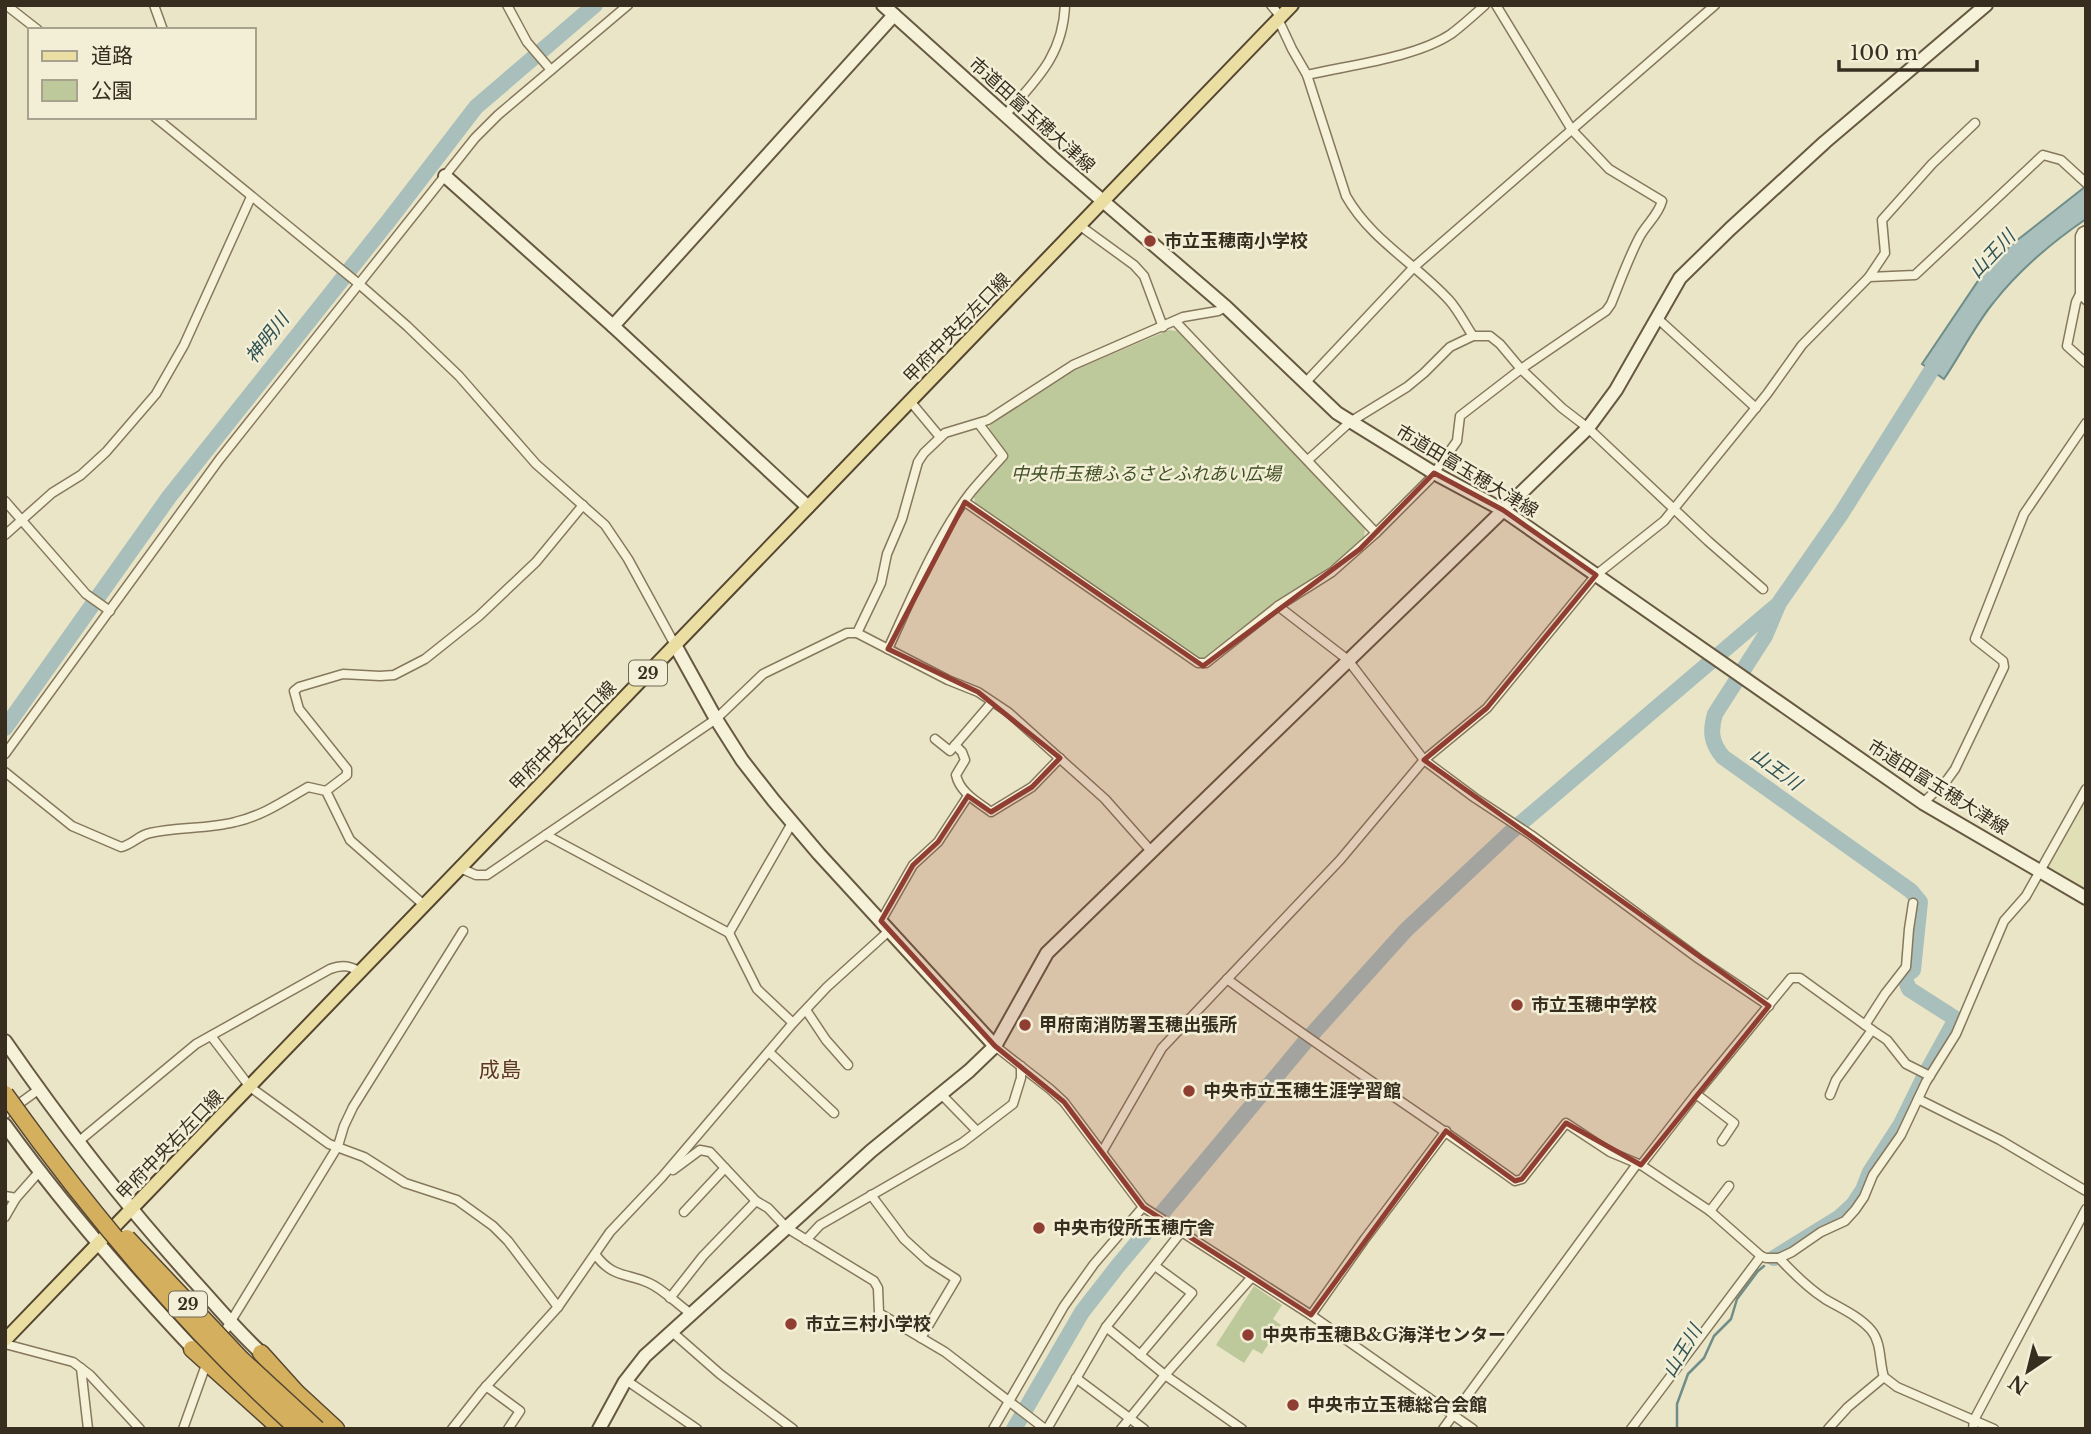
<svg xmlns="http://www.w3.org/2000/svg" width="2091" height="1434" font-family="'Libre Baskerville','Noto Sans JP',serif">
<rect width="100%" height="100%" fill="#ebe5c7"/>
<path fill="#e0dfb5" d="M2086,789V898L2041,871Z"/>
<g fill="#bec99b">
<path d="M1169,330L1177,331L1365,528L1364,539L1333,564L1236,632L1204,659H1200L975,503L974,496L1009,456L991,432L989,427L992,422L1072,371Z"/>
<path d="M1254,1286L1282,1305L1273,1319L1281,1325L1262,1354L1253,1349L1244,1363L1216,1345Z"/>
</g>
<path fill="#a8bfbb" stroke="#6f8d89" stroke-width="2" d="M2086,186V219C2051,243 2020,269 1994,302C1975,325 1961,354 1944,379L1922,364L1984,272L2011,245Z"/>
<g fill="none" stroke-linecap="round" stroke-linejoin="round">
<path stroke="#6f8d89" stroke-width="2.5" d="M1677,1429V1404L1688,1374L1704,1358L1714,1336L1731,1319L1737,1299L1758,1271L1764,1266"/>
<g stroke="#a8bfbb" stroke-width="16">
<path d="M5,728L169,497L390,219L476,107L595,5"/>
<path d="M1774,1258L1840,1217L1853,1205L1863,1190L1870,1172L1901,1124L1925,1075L1956,1019L1909,989L1904,976L1913,970L1920,902L1911,891L1723,757C1711,743 1710,731 1715,714L1765,636L1779,603L1841,514L1943,352"/>
<path d="M1014,1429L1082,1312L1117,1267L1305,1042L1406,930L1514,829L1776,606"/>
</g>
<defs>
<g id="street">
<path d="M6,5L38,30"/>
<path d="M154,5L163,30"/>
<path d="M507,5L527,42L551,70"/>
<path d="M1271,5L1281,17"/>
<path d="M1278,19L1292,49L1307,75L1346,196C1371,240 1415,263 1449,300C1458,310 1465,324 1473,336"/>
<path d="M1307,75C1349,65 1415,58 1451,34C1463,25 1474,15 1485,5"/>
<path d="M1006,114C1037,79 1063,55 1065,5"/>
<path d="M155,117L359,284L407,326L459,376L536,464L605,525L628,559L675,645"/>
<path d="M1079,225L1134,265L1144,276L1163,327"/>
<path d="M2086,230L2082,232L2080,236V294L2086,300"/>
<path d="M1869,277L1885,253L1882,220L1932,164L1975,123"/>
<path d="M2080,294L2076,302L2067,346L2086,363"/>
<path d="M1657,318L1756,408"/>
<path d="M1175,321L1376,533"/>
<path d="M1305,383L1414,267L1715,5"/>
<path d="M910,401L940,437"/>
<path d="M1308,460L1350,422L1407,387L1424,373L1450,347L1473,336H1490L1500,344L1521,369L1562,408L1588,428L1708,541L1763,589"/>
<path d="M5,501L86,594L110,611"/>
<path d="M965,502L1198,663H1206L1278,606L1332,572L1376,533L1430,479L1457,441L1460,416L1521,369L1606,311L1611,304C1620,282 1628,259 1639,238C1646,224 1658,216 1662,201L1609,169L1572,130L1496,5"/>
<path d="M5,535L52,493L81,475L106,452L156,394L184,345L251,197"/>
<path d="M1278,606L1348,660L1424,760L1475,798L1531,835L1699,959L1769,1006"/>
<path d="M857,633L881,583L887,554L902,519L918,462L924,453L945,433L988,420L1073,365L1183,317L1218,311L1226,307"/>
<path d="M888,649C912,597 936,537 971,492C981,480 992,468 1003,456L979,424"/>
<path d="M935,739L950,751L992,702"/>
<path d="M955,745L962,752L965,760L956,775C960,793 978,802 991,812L1032,787L1060,758"/>
<path d="M5,754L219,460L475,138L498,115L628,5"/>
<path d="M5,772L72,826L121,847C132,845 139,835 150,833C178,827 208,829 235,822C262,816 284,801 308,787L326,791L350,840L424,905"/>
<path d="M326,791L347,775V769L299,709L294,691L299,687L343,674L380,676L394,675L425,659L479,616L536,562L583,505"/>
<path d="M1923,803L1947,780L1955,769L2004,667L2003,661L1975,639L2024,514L2086,423"/>
<path d="M792,823L729,933L757,989L793,1023"/>
<path d="M546,835L729,933"/>
<path d="M460,868L476,875H487L716,719L763,674L847,633H857L948,680L978,692L1008,712L1105,799L1151,851"/>
<path d="M881,921L913,865L938,842L968,796"/>
<path d="M1227,979C1321,1049 1420,1113 1515,1181L1522,1179L1566,1123L1610,1152L1641,1165L1710,1211L1761,1256L1766,1258H1779L1792,1252L1821,1232L1845,1221L1855,1210L1864,1197L1873,1175L1901,1135L1926,1082L1956,1034L2004,921L2026,896L2086,789"/>
<path d="M806,1010L826,1040L848,1065"/>
<path d="M1865,1025L1885,994L1906,967L1909,929L1913,903"/>
<path d="M1872,1030L1887,1040L1906,1064L1930,1076"/>
<path d="M211,1036L250,1087L329,1144L364,1157L405,1183L457,1200L493,1226L508,1241L558,1307"/>
<path d="M995,1046L1050,1089L1064,1102L1143,1207L1311,1315L1473,1429"/>
<path d="M769,1052L834,1113"/>
<path d="M941,1094L977,1131"/>
<path d="M1696,1094L1734,1123L1722,1141"/>
<path d="M1918,1099L2000,1140L2086,1191"/>
<path d="M5,1114L38,1090"/>
<path d="M78,1142L196,1044L330,969C343,964 350,966 361,972"/>
<path d="M1102,1152L1162,1048L1340,860L1424,760L1487,708L1596,575L1664,521L1767,394L1802,345L1869,277L1915,275L2043,155L2061,160L2086,183"/>
<path d="M1641,1165L1696,1094L1791,978H1800L1872,1030L1836,1080L1830,1095"/>
<path d="M673,1170L700,1150L710,1152L756,1201L768,1208L787,1228L874,1281L878,1288L879,1313L945,1352L1045,1429"/>
<path d="M871,1195L904,1239L928,1261L956,1279L921,1338"/>
<path d="M5,1196L16,1198"/>
<path d="M1710,1211L1729,1186"/>
<path d="M684,1212L725,1168"/>
<path d="M5,1217L16,1198L39,1172"/>
<path d="M806,1240L820,1225L962,1143L1013,1104L1021,1078V1066"/>
<path d="M595,1254C612,1278 627,1273 649,1283C663,1289 677,1304 690,1313"/>
<path d="M1779,1258C1793,1273 1808,1288 1825,1299C1840,1308 1859,1316 1871,1330C1882,1343 1879,1362 1884,1377L1897,1387L1994,1429"/>
<path d="M670,1298L703,1256L756,1201"/>
<path d="M1311,1315L1364,1240L1446,1131"/>
<path d="M1106,1327L1165,1375L1242,1429"/>
<path d="M671,1331L720,1374L793,1429"/>
<path d="M220,1339L338,1146L344,1126L353,1107L463,931"/>
<path d="M5,1344L73,1362L90,1375L140,1429"/>
<path d="M1140,1355L1192,1293L1155,1266"/>
<path d="M81,1368L88,1429"/>
<path d="M1076,1378L1144,1429"/>
<path d="M626,1380L697,1429"/>
<path d="M486,1386L520,1411L508,1429"/>
<path d="M183,1429L207,1362"/>
<path d="M452,1429L482,1391L558,1307L610,1232L662,1177L793,1023L827,987L890,930"/>
<path d="M993,1429L1064,1306L1094,1264L1143,1207"/>
<path d="M1047,1429L1106,1327L1182,1231"/>
<path d="M1121,1429L1165,1375L1252,1277"/>
<path d="M1443,1429L1637,1164"/>
<path d="M1631,1429L1761,1256"/>
<path d="M1828,1429L1848,1407L1884,1377"/>
<path d="M1973,1429L1974,1420L2086,1209"/>
</g>
<g id="secondary">
<path d="M883,5L1054,159L1226,307L1337,413L1434,473L1503,510L1923,803L2086,898"/>
<path d="M445,176L613,326L808,507"/>
<path d="M613,326L894,15"/>
<path d="M675,645L716,719L742,760L774,801L819,854L995,1046"/>
<path d="M5,1041C63,1125 126,1206 194,1281C218,1307 241,1336 268,1359"/>
<path d="M5,1125C63,1205 129,1281 197,1353"/>
<path d="M599,1429L624,1383L645,1356L871,1151L969,1071L995,1046L1047,953L1588,428L1616,390L1680,278L1730,229L1825,142L1986,5"/>
</g>
<path id="primary" d="M5,1340L1292,5"/>
<g id="highway">
<path d="M192,1349L281,1429"/>
<path d="M261,1353L297,1393L336,1429"/>
</g>
</defs>
<use href="#street" stroke="#86785d" stroke-width="11"/>
<use href="#secondary" stroke="#675941" stroke-width="16"/>
<use href="#primary" stroke="#544631" stroke-width="16"/>
<use href="#highway" stroke="#544631" stroke-width="19"/>
<use href="#street" stroke="#f6f2d9" stroke-width="8"/>
<use href="#secondary" stroke="#f6f2d9" stroke-width="12"/>
<use href="#primary" stroke="#ebdea2" stroke-width="12"/>
<use href="#highway" stroke="#d4af5e" stroke-width="16"/>
<defs>
<g id="highway-bridge">
<path d="M5,1094C92,1216 187,1329 298,1429"/>
<path d="M127,1238L241,1359L317,1429"/>
</g>
</defs>
<use href="#highway-bridge" stroke="#544631" stroke-width="19" stroke-linecap="butt"/>
<use href="#highway-bridge" stroke="#d4af5e" stroke-width="16"/>
</g>
<path fill="#903d32" fill-opacity="0.2" stroke="#903d32" stroke-width="5" stroke-linejoin="round" d="M1434,473L1503,510L1596,575L1487,708L1424,760L1769,1006L1641,1165L1566,1123L1522,1179L1515,1181L1446,1131L1311,1315L1143,1207L1064,1102L995,1046L881,921L913,865L938,842L968,796L991,812L1032,787L1060,758L978,692L888,649L965,502L1203,666L1360,549Z"/>
<g fill="#903d32" stroke="#f3eed6" stroke-width="2.5">
<circle cx="1150" cy="241" r="7"/>
<circle cx="1517" cy="1005" r="7"/>
<circle cx="1025" cy="1025" r="7"/>
<circle cx="1189" cy="1091" r="7"/>
<circle cx="1039" cy="1228" r="7"/>
<circle cx="791" cy="1324" r="7"/>
<circle cx="1248" cy="1335" r="7"/>
<circle cx="1293" cy="1405" r="7"/>
</g>
<g text-anchor="middle" dominant-baseline="central" stroke-width="5" stroke-linejoin="round" paint-order="stroke">
<g fill="#f3eed6" stroke="#6f6857" stroke-width="2">
<rect x="629" y="660.5" width="38" height="25" rx="5"/>
<rect x="169" y="1291.5" width="38" height="25" rx="5"/>
</g>
<g font-size="16" font-weight="bold" fill="#372e20">
<text x="648" y="673">29</text>
<text x="188" y="1304">29</text>
</g>
<g font-size="18" fill="#372e20" stroke="#f3eed6">
<text transform="translate(1032 115) rotate(42)">市道田富玉穂大津線</text>
<text transform="translate(957 328) rotate(-46)">甲府中央右左口線</text>
<text transform="translate(1467 471) rotate(31)">市道田富玉穂大津線</text>
<text transform="translate(563 736) rotate(-46)">甲府中央右左口線</text>
<text transform="translate(1938 787) rotate(32)">市道田富玉穂大津線</text>
<text transform="translate(170 1145) rotate(-46)">甲府中央右左口線</text>
</g>
<g font-size="18" font-weight="bold" fill="#372e20" stroke="#f3eed6" text-anchor="start">
<text x="1164" y="241">市立玉穂南小学校</text>
<text x="1531" y="1005">市立玉穂中学校</text>
<text x="1039" y="1025">甲府南消防署玉穂出張所</text>
<text x="1203" y="1091">中央市立玉穂生涯学習館</text>
<text x="1053" y="1228">中央市役所玉穂庁舎</text>
<text x="805" y="1324">市立三村小学校</text>
<text x="1262" y="1335">中央市玉穂B&amp;G海洋センター</text>
<text x="1307" y="1405">中央市立玉穂総合会館</text>
</g>
<g font-size="18" font-style="italic" fill="#425228" stroke="#f3eed6">
<text x="1146" y="474">中央市玉穂ふるさとふれあい広場</text>
</g>
<g font-size="19" font-style="italic" fill="#305355" stroke="#f3eed6">
<text transform="translate(1992 254) rotate(-47)">山王川</text>
<text transform="translate(267 338) rotate(-52)">神明川</text>
<text transform="translate(1776 769) rotate(36)">山王川</text>
<text transform="translate(1682 1351) rotate(-59)">山王川</text>
</g>
<g font-size="21" fill="#603723" stroke="#f3eed6">
<text x="500" y="1070">成島</text>
</g>
</g>
<rect width="2091" height="1434" fill="none" stroke="#372e20" stroke-width="14"/>
<rect x="28" y="28" width="228" height="91" fill="#f3eed6" stroke="#a8a18d" stroke-width="2"/>
<rect x="42" y="51" width="35" height="10" fill="#ebdea2" stroke="#a8a18d" stroke-width="2"/>
<text x="91" y="63" font-size="21" fill="#372e20">道路</text>
<rect x="42" y="80" width="35" height="21" fill="#bec99b" stroke="#a8a18d" stroke-width="2"/>
<text x="91" y="98" font-size="21" fill="#372e20">公園</text>
<g transform="translate(2028 1371) rotate(215)" stroke="#f3eed6" stroke-width="5" paint-order="stroke">
<path d="M0-5L12 26L0 18L-12 26Z" fill="#372e20"/>
<text y="-10" font-size="19" font-weight="bold" text-anchor="middle" fill="#372e20">N</text>
</g>
<path d="M1839 60v10h138v-10" fill="none" stroke="#372e20" stroke-width="3.5"/>
<text x="1850" y="60" font-size="21" fill="#372e20" stroke="#f3eed6" stroke-width="5" paint-order="stroke">100 m</text>
</svg>
